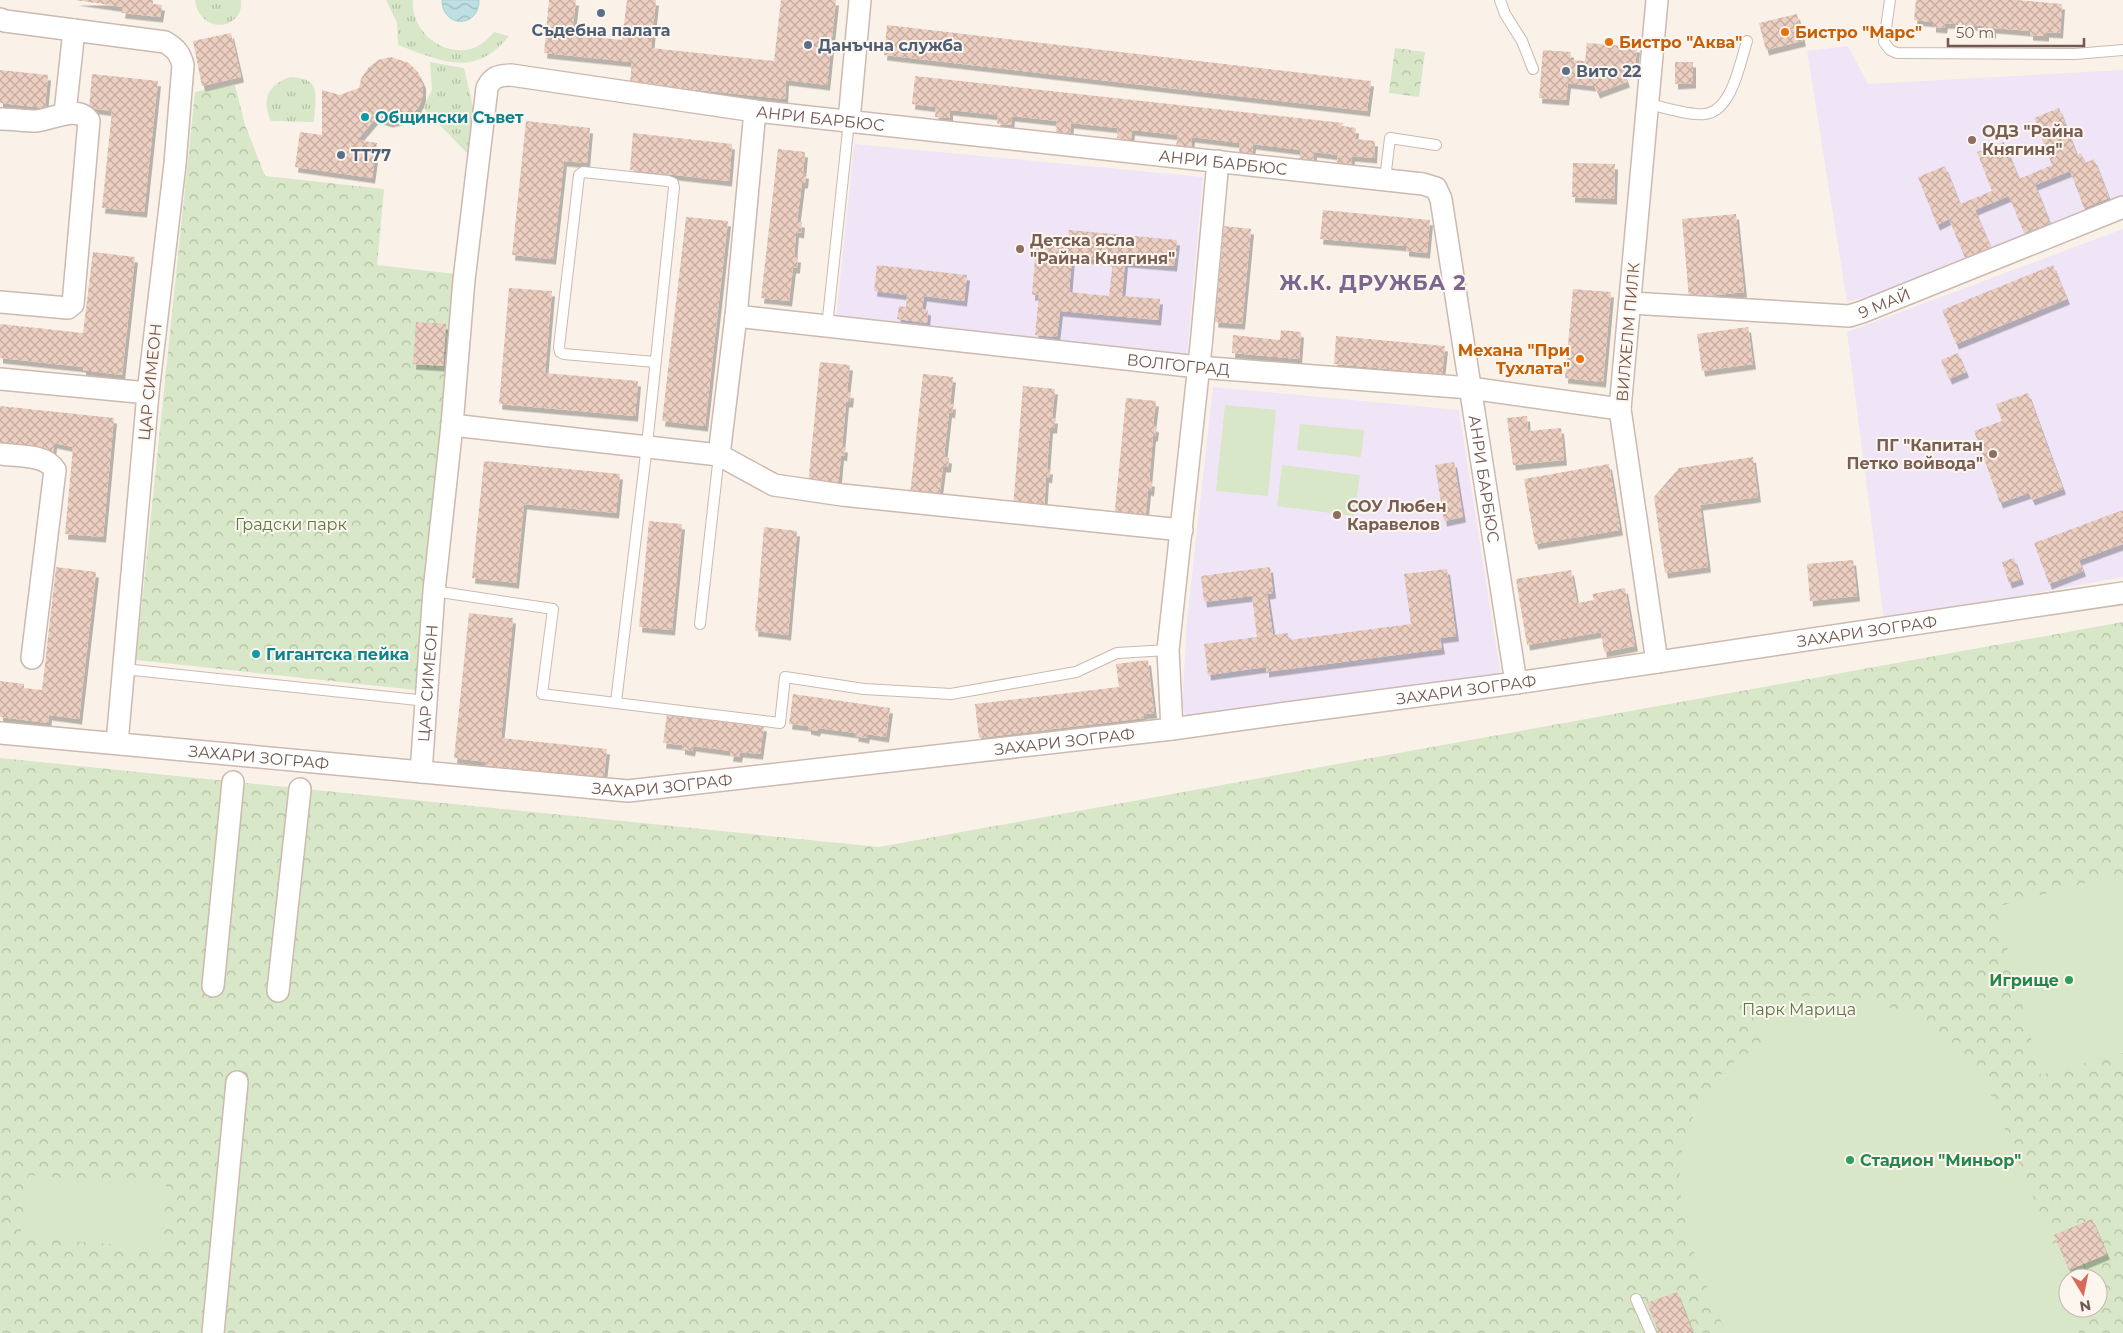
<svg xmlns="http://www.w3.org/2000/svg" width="2123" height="1333" font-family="Montserrat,sans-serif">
<defs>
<pattern id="grass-tufts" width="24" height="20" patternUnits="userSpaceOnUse" patternTransform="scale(1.25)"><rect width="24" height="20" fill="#d7e7c7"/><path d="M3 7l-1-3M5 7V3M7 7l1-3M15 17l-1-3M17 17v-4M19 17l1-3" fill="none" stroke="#b3bea4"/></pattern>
<pattern id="park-crowns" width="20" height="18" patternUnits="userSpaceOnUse" patternTransform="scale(1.25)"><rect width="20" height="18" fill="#d7e7c7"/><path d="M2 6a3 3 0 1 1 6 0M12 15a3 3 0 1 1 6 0" fill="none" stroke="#b3bea4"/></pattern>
<pattern id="water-waves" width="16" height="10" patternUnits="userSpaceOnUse" patternTransform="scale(1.25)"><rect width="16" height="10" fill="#bee0e2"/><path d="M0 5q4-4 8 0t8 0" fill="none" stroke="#9fb8b9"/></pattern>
<pattern id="building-cross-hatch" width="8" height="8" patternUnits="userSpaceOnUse" patternTransform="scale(1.25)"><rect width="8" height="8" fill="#edcfc2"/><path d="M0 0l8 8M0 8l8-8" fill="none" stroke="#c4aba0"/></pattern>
<filter id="shadow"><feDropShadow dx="3" dy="5.5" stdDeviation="0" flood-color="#0004"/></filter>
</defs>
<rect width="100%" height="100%" fill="#faf2e8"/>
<g fill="#efe5f7">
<path d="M1848,46L1868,84L2123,70V196L2034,239L1937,278L1847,302L1807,51Z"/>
<path d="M854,144L1203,177L1187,355L836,320Z"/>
<path d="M2123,229V577L1884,621L1847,332Z"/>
<path d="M1213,387L1459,410L1501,676L1186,716L1182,707L1187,620Z"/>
</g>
<g fill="url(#grass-tufts)">
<path d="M195,0H241C244,31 199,35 195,0Z"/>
<path d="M386,0H413C410,32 446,60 476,47C484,43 489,38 494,32L509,36C474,79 442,61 398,45L397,23Z"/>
<path d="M430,62L464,68L474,111L469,155L423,108L432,90Z"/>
<path d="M290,77C323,78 315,96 314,122L271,121C261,99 268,85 290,77Z"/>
</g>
<g fill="url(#park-crowns)" fill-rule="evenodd">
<path d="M1395,48L1425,52L1419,97L1389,93Z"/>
<path d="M235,85L245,125L265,176L384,189L377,265L455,274L416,690L136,660L195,92Z"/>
<path d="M2123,622V1333H0V758L879,847ZM2068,1278H2098V1308H2068Z"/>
</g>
<g fill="#d7e7c7">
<path d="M1225,405L1276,410L1268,496L1216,491Z"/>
<path d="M1300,424L1364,430L1361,457L1297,450Z"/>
<path d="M1282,465L1360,475L1354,516L1277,506Z"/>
<path d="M2123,873V1053L2041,1075L1996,907Z"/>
<path d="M1815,995L1868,1000L1916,1017L1943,1035L1968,1059L1988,1088L2068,1280V1308H2076L2079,1333H1726C1695,1256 1652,1175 1704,1098C1714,1084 1723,1070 1737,1060C1745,1054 1755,1050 1764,1045L1749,1007L1777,999Z"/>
<path d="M28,1175L167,1186L162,1248L20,1237Z"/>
</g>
<path fill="url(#water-waves)" stroke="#a5d0d3" d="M442,0H479C479,29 442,28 442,0Z"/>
<g fill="url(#building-cross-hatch)" fill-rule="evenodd" filter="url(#shadow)">
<path d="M75,0H153V4L162,5L160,17L122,13L123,7Z"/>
<path d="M549,0H576L572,35L622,40L627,0H656L651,48L774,61L781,0H836L827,85L786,80L785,99L630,83L632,62L544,53Z"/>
<path d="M1916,0H2017L2062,4L2060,33L2046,32V36L2030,35V31L1993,28V33L1982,32L1983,26L1945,23L1944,28L1933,27V22L1914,20Z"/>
<path d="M1797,14L1803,41L1766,50L1759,23Z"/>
<path d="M887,25L1371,81L1367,111L884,55Z"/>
<path d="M231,33L241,77L202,86L193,41Z"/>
<path d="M1587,43L1637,47L1635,69L1622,68L1627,82L1597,93L1593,82V86L1568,83L1566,100L1539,98L1543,50L1571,52L1570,60L1585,61Z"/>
<path d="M391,57L409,63L418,72L423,83V96L418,108L409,117L390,122L376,118L357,140L377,143L372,178L295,167L300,132L322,135V90L340,95L359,88L361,79L368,68L378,60Z"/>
<path d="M1675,62H1693V83L1675,84Z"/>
<path d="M0,70L48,75L45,108L0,103Z"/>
<path d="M92,74L158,81L144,212L102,208L112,111L89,108Z"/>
<path d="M915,76L1343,123L1342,126L1356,128L1355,139L1375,141L1374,158L1352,156L1351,164L1337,163L1338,155L1314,152L1313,162L1299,160L1301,150L1253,144L1252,154L1239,153L1240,143L1192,137L1191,148L1176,146L1178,135L1132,130L1131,140L1117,138L1118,128L1071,123L1070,133L1056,132L1057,121L1012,116L1011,125L997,124L998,115L950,110V118L935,117L936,107L912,104Z"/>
<path d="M2059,108L2077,155L2081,153L2085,163L2094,159L2109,198L2084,208L2070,171L2035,185L2050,223L2024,233L2009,196L1975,210L1991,248L1965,258L1949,219L1937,225L1918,177L1945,166L1960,204L1992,191L1977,152L2004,142L2019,179L2052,165L2034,118Z"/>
<path d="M526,121L590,128L587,163L564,161L553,259L512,255Z"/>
<path d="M633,133L732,144L729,181L630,170Z"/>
<path d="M778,149L805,152L803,173H806L805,183H802L797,222H802L801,233L796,232L794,257H798L797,268H793L789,301L761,298Z"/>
<path d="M1573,163L1615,164L1614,199L1572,197Z"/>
<path d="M1323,210L1430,220L1427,253L1406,251V246L1320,239Z"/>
<path d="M1736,214L1744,292L1689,298L1682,219Z"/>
<path d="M686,217L728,221L705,426L662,421Z"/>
<path d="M1224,226L1251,229L1242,324L1215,322Z"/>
<path d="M1069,230L1177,240L1174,266L1125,262L1122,296L1160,299L1158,320L1060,311L1057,337L1035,335L1039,295H1032L1037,236L1068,239ZM1072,257L1113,261L1109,296L1069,292Z"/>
<path d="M93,252L135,257L122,375L83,370V367L0,358V324L83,333Z"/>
<path d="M877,265L967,275L964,301L924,296L922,309L928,310L927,323L897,319L899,306L906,307L907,295L874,291Z"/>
<path d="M2053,265L2067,299L1956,344L1942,310Z"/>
<path d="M509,288L552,291L545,373L638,381L635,416L499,404Z"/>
<path d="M1573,289L1611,292L1603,382L1565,378Z"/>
<path d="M416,322L446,324L443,366L413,364Z"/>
<path d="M1748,327L1753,364L1702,371L1697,334Z"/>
<path d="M1281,330L1301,332L1299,359L1232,353L1233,335L1280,340Z"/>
<path d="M1336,336L1445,346L1442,374L1334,364Z"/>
<path d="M1958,353L1966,372L1949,379L1941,360Z"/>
<path d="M820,362L850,365L847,392L851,393L850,402H846L842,447H845L844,456L841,455L838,488L808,485Z"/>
<path d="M923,374L953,377L950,404H953L952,413L949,412L944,457L949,458L948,467H943L939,498L910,495Z"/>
<path d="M1023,386L1055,389L1052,418H1055L1054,428H1050L1047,469H1050L1049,478L1046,477L1044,510L1013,507Z"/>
<path d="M2028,393L2063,489L2032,500L2029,493L2000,503L1974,431L2002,421L1996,404Z"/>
<path d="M1126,398L1156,401L1153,426L1156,427L1155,436H1153L1149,481H1152L1151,491L1148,490L1145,522L1114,519Z"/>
<path d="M0,406L114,418L103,537L65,534L73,447L54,443L53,452L0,446Z"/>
<path d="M1527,416L1528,431L1561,428L1564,460L1513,465L1507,418Z"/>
<path d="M1753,457L1758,497L1700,505L1708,567L1665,573L1654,497L1679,468Z"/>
<path d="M484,461L620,474L616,513L524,504L516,583L472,578Z"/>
<path d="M1454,462L1463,517L1444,521L1435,465Z"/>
<path d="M1609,464L1620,530L1535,544L1524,479Z"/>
<path d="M2123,510V544L2079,560L2083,571L2049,584L2034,543Z"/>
<path d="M649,521L682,524L672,630L639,627Z"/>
<path d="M764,527L797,531L788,635L755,631Z"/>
<path d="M2014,558L2021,579L2009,583L2002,562Z"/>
<path d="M1853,560L1857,596L1810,601L1807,564Z"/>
<path d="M56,567L96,572L79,719L49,715L48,723L0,717V681L24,684V688L42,690Z"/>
<path d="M1270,567L1273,593L1267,594L1273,635L1288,633L1289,640L1411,624L1404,574L1447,569L1456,636L1440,638L1442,649L1266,672V667L1208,675L1204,644L1257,637L1252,596L1204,602L1201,576Z"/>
<path d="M1571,570L1577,603L1594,600L1592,594L1625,588L1635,646L1604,652L1601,632L1527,645L1516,579Z"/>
<path d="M469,613L513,618L501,738L607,749L603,784L485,771L486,762L454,758Z"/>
<path d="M1148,660L1154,713L1143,714L1144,718L979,738L975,704L1119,687L1116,664Z"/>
<path d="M793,694L890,708L886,737L867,734L866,738L855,736L856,733L818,728L817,731L808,729V726L789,724Z"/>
<path d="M667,714L764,726L760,754L740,752L739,757L730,756L731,751L693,746L692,751L682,749V745L663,743Z"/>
<path d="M2092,1219L2107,1254L2069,1270L2054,1235Z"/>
<path d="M1677,1292L1693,1333H1659L1647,1303Z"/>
</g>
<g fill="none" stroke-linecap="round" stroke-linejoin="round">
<defs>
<g id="lane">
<path d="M1500,0L1505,14L1522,41L1533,69"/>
<path d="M1890,0L1884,42L1890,50L1897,53L2075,54L2123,50"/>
<path d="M1648,104C1664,107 1690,116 1705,114C1732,111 1740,63 1747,41"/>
<path d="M1385,179L1390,138L1436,145"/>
<path d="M827,327L849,121"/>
<path d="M434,591L553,609L542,694L780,723L785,677L864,689L951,694L1076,672L1117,653L1168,650"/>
<path d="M700,624L719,455"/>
<path d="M124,669L427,701"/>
<path d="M616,702L647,445L674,187L673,183L668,181L583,172L579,175L559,347L560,352L564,354L655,362"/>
<path d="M1636,1299L1651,1333"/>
</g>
<g id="street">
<path d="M1657,0L1620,409L1657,662"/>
<path d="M0,19L5,21L165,42C175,48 180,53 183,65L175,164L148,393L117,743"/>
<path d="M65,113L74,30"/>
<path d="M0,119C12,119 24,121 36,121C51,120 78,104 89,121L73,304L68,308L0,302"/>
<path d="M849,121L860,0"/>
<path id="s1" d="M1631,303L1849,316L1862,312L2123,207"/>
<path id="s2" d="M736,316L1198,367L1470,388L1620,409"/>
<path d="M0,379L148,393"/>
<path d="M452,425L719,455L774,485L842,495L1182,530"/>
<path d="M0,454C16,456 46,454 55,470L32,658"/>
<path d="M719,455L736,316L755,111"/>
<path d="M1172,729L1168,650L1201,346L1218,161"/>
<path id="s3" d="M0,733L628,791L1172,729L1280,714L1516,683L2123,593"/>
<path id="s4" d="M421,772L434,591L452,425L464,280L487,88C493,76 498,76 511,75L755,111L1423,184L1436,188L1441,199L1516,683"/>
<path d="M213,986L233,782"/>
<path d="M278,991L300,789"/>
<path d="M213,1333L237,1082"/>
</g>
</defs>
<use href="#lane" stroke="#ccb9af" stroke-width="12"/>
<use href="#street" stroke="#ccb9af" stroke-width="24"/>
<use href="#lane" stroke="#fff" stroke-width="10"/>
<use href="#street" stroke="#fff" stroke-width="21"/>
</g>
<g fill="#5c6f8a" stroke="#fdf6ee" stroke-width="2">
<circle cx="601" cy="13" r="5"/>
<circle cx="808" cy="45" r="5"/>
<circle cx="1566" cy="71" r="5"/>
<circle cx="341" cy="155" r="5"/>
</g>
<g fill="#e8710a" stroke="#fdf6ee" stroke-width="2">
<circle cx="1785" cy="32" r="5"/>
<circle cx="1609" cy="42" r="5"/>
<circle cx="1580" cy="359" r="5"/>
</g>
<g fill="#0f9aa8" stroke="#fdf6ee" stroke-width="2">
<circle cx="365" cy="117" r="5"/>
<circle cx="256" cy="654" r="5"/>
</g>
<g fill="#8d6e63" stroke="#fdf6ee" stroke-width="2">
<circle cx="1972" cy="140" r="5"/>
<circle cx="1020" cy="249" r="5"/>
<circle cx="1993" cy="454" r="5"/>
<circle cx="1337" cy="515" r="5"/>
</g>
<g fill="#2e9e5b" stroke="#fdf6ee" stroke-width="2">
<circle cx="2069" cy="980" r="5"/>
<circle cx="1850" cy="1160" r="5"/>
</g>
<g text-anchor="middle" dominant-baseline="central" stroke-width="4" stroke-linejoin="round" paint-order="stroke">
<g font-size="16" font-weight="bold" fill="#4e5e75" stroke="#fdf6ee" text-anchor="start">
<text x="601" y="30" text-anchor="middle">Съдебна палата</text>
<text x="818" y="45">Данъчна служба</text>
<text x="1576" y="71">Вито 22</text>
<text x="351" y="155">TT77</text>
</g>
<g font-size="16" font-weight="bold" fill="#c56008" stroke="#fdf6ee" text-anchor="start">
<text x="1795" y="32">Бистро "Марс"</text>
<text x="1619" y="42">Бистро "Аква"</text>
<text x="1570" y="350" text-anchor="end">Механа "При<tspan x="1570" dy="18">Тухлата"</tspan></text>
</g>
<g font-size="16" font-weight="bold" fill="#0d838f" stroke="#fdf6ee" text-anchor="start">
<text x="375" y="117">Общински Съвет</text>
<text x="266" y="654">Гигантска пейка</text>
</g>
<g font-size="16" fill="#72584e" stroke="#fdf6ee">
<text stroke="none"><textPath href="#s4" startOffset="1029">АНРИ БАРБЮС</textPath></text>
<text stroke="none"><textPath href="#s4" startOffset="1434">АНРИ БАРБЮС</textPath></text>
<text stroke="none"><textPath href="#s1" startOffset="256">9 МАЙ</textPath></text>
<text transform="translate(1628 332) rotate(-85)">ВИЛХЕЛМ ПИЛК</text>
<text stroke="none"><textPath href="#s2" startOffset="445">ВОЛГОГРАД</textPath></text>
<text transform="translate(150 382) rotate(-84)">ЦАР СИМЕОН</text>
<text stroke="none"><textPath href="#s4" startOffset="1944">АНРИ БАРБЮС</textPath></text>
<text stroke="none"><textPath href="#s3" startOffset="1880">ЗАХАРИ ЗОГРАФ</textPath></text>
<text stroke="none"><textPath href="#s4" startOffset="89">ЦАР СИМЕОН</textPath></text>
<text stroke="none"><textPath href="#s3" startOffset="1475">ЗАХАРИ ЗОГРАФ</textPath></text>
<text stroke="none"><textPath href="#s3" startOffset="1070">ЗАХАРИ ЗОГРАФ</textPath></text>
<text stroke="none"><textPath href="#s3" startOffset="260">ЗАХАРИ ЗОГРАФ</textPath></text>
<text stroke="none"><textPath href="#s3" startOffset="665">ЗАХАРИ ЗОГРАФ</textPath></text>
</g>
<g font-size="16" font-weight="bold" fill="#785e54" stroke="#fdf6ee" text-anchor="start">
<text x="1982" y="131">ОДЗ "Райна<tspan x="1982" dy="18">Княгиня"</tspan></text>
<text x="1030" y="240">Детска ясла<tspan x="1030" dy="18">"Райна Княгиня"</tspan></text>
<text x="1983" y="445" text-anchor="end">ПГ "Капитан<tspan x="1983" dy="18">Петко войвода"</tspan></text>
<text x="1347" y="506">СОУ Любен<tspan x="1347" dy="18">Каравелов</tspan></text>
</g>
<g font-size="16" fill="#5a7747" stroke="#fdf6ee">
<text x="291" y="524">Градски парк</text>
<text x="1799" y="1009">Парк Марица</text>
</g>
<g font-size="16" font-weight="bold" fill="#27864d" stroke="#fdf6ee" text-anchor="end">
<text x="2059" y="980">Игрище</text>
<text x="1860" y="1160" text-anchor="start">Стадион "Миньор"</text>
</g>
<g font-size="21" font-weight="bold" letter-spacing="1" fill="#7d668e" stroke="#fdf6ee">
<text x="1373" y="282">Ж.К. ДРУЖБА 2</text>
</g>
</g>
<g transform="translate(2083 1293) rotate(170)"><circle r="24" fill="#fdf6ee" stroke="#c5b7ae"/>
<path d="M0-4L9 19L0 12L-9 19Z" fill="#d96a59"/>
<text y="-8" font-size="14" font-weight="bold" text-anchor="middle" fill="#72584e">N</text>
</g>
<path d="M1948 38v8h136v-8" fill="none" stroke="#72584e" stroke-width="2.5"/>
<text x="1956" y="38" font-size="15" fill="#72584e" stroke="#fdf6ee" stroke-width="4" paint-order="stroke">50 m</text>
</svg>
